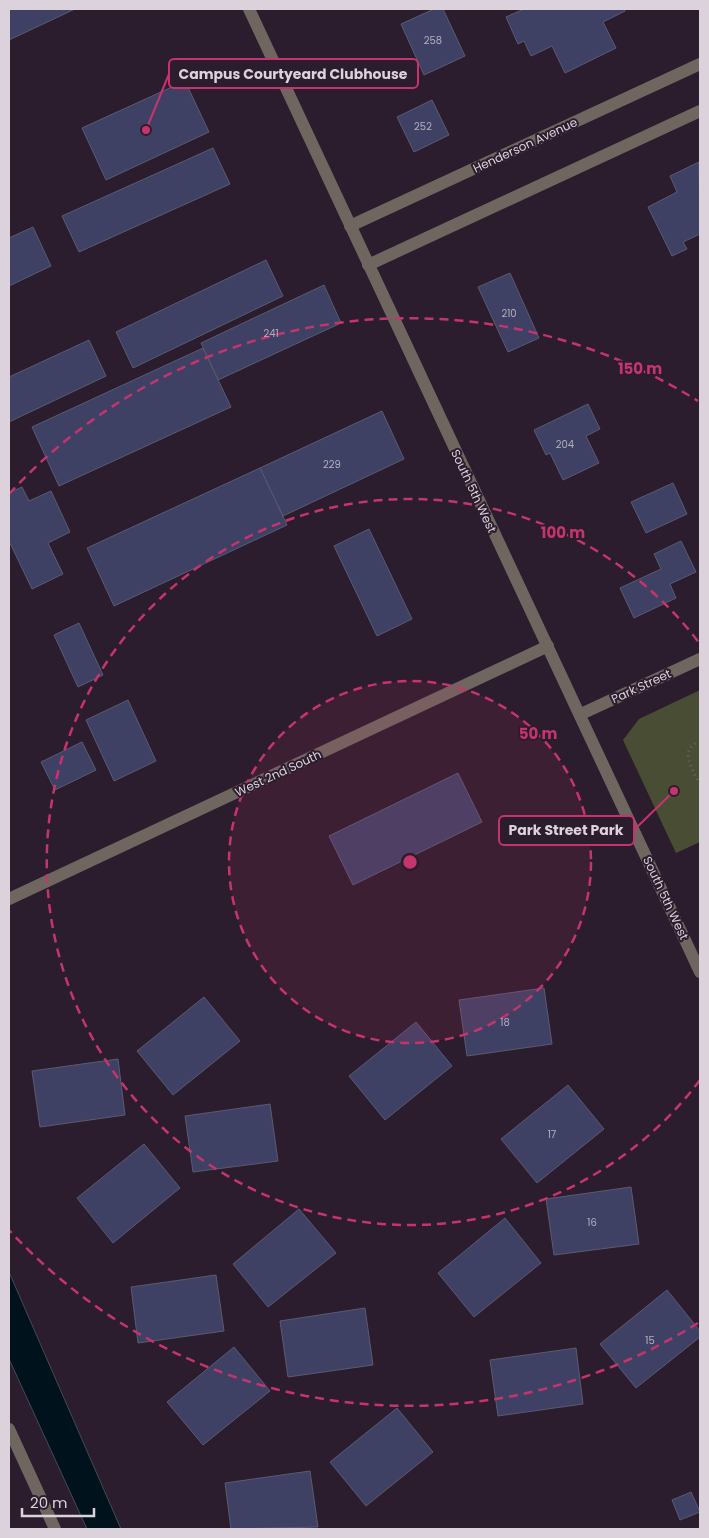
<svg xmlns="http://www.w3.org/2000/svg" width="709" height="1538" font-family="Poppins,sans-serif">
<rect width="100%" height="100%" fill="#2b1d2d"/>
<path fill="#484d33" d="M700,690V842L676,853L623,740L639,719Z"/>
<path fill="#00131d" stroke="#424c56" d="M9,1272L121,1529H87L9,1359Z"/>
<g fill="#3f4164" stroke="#595b72">
<path d="M9,9H75L9,40Z"/>
<path d="M434,9H443L465,56L424,75L401,24Z"/>
<path d="M524,9H624L625,11L603,22L616,48L565,73L552,46L531,56L524,41L518,44L506,17Z"/>
<path d="M185,81L209,132L106,180L82,128Z"/>
<path d="M432,100L449,135L414,152L397,117Z"/>
<path d="M213,148L230,184L79,252L62,216Z"/>
<path d="M699,162L700,234L683,242L687,249L672,256L648,207L677,192L670,176Z"/>
<path d="M33,227L51,266L9,286V238Z"/>
<path d="M266,260L283,296L133,368L116,332Z"/>
<path d="M510,273L539,338L508,352L478,287Z"/>
<path d="M324,285L341,323L218,380L201,343Z"/>
<path d="M89,340L106,376L9,422V377Z"/>
<path d="M203,348L231,407L59,486L32,427Z"/>
<path d="M588,404L600,429L586,436L599,463L563,480L550,453L546,455L534,430Z"/>
<path d="M382,411L404,459L283,516L260,468Z"/>
<path d="M260,468L287,525L114,606L87,548Z"/>
<path d="M673,483L687,514L646,533L631,502Z"/>
<path d="M22,487L29,501L51,491L70,532L48,543L63,574L32,589L9,541V493Z"/>
<path d="M369,529L412,619L377,636L334,546Z"/>
<path d="M681,541L696,572L670,584L676,598L634,618L620,588L661,569L654,554Z"/>
<path d="M79,623L103,675L78,687L54,635Z"/>
<path d="M128,700L156,761L114,781L86,720Z"/>
<path d="M82,742L96,770L55,790L41,762Z"/>
<path d="M458,773L482,822L353,885L329,836Z"/>
<path d="M544,988L552,1044L467,1056L459,1000Z"/>
<path d="M204,997L240,1041L173,1095L137,1051Z"/>
<path d="M416,1022L452,1066L385,1120L349,1076Z"/>
<path d="M118,1059L125,1115L40,1127L32,1071Z"/>
<path d="M568,1085L604,1129L537,1183L501,1139Z"/>
<path d="M270,1104L278,1161L193,1172L185,1116Z"/>
<path d="M144,1144L180,1188L113,1243L77,1198Z"/>
<path d="M631,1187L639,1244L554,1255L546,1199Z"/>
<path d="M299,1209L336,1253L268,1307L233,1264Z"/>
<path d="M505,1218L541,1263L474,1317L438,1273Z"/>
<path d="M216,1275L224,1331L138,1343L131,1287Z"/>
<path d="M667,1290L700,1331V1337L636,1388L600,1344Z"/>
<path d="M365,1308L373,1365L288,1377L280,1321Z"/>
<path d="M234,1347L270,1391L203,1445L167,1402Z"/>
<path d="M576,1348L583,1404L498,1416L490,1360Z"/>
<path d="M397,1408L433,1452L366,1506L330,1462Z"/>
<path d="M310,1471L318,1527L231,1529L225,1483Z"/>
<path d="M691,1492L700,1512L680,1520L672,1500Z"/>
</g>
<g fill="none" stroke-linecap="round" stroke-linejoin="round">
<path stroke="#6e616f" stroke-width="3" stroke-dasharray="1 4" stroke-linecap="butt" d="M700,741C678,750 692,769 700,784"/>
<g stroke="#6f675f" stroke-width="12">
<path d="M249,9L700,972"/>
<path d="M350,226L700,64"/>
<path d="M368,265L700,111"/>
<path d="M581,714L700,659"/>
<path d="M9,899L548,646"/>
<path d="M9,1429L55,1529"/>
</g>
</g>
<circle cx="410" cy="862" r="181" fill="#c6346e" fill-opacity=".12"/>
<g fill="none" stroke="#c6346e" stroke-width="2.5" stroke-dasharray="9 6">
<circle cx="410" cy="862" r="181"/>
<path d="M700 1080A363 363 0 1 1 700 644"/>
<path d="M698 1323A544 544 0 0 1 9 1230M9 494A544 544 0 0 1 698 401"/>
</g>
<g text-anchor="middle" dominant-baseline="central" stroke-width="4" stroke-linejoin="round" paint-order="stroke">
<g font-size="10" fill="#b5aebe">
<text x="433" y="40">258</text>
<text x="423" y="126">252</text>
<text x="509" y="313">210</text>
<text x="271" y="333">241</text>
<text x="565" y="444">204</text>
<text x="332" y="464">229</text>
<text x="505" y="1022">18</text>
<text x="552" y="1134">17</text>
<text x="592" y="1222">16</text>
<text x="650" y="1340">15</text>
</g>
<g font-size="12" fill="#dcd2dc" stroke="#2b1d2d">
<text transform="translate(525 145) rotate(-25)">Henderson Avenue</text>
<text transform="translate(474 491) rotate(65)">South 5th West</text>
<text transform="translate(641 686) rotate(-25)">Park Street</text>
<text transform="translate(278 773) rotate(-25)">West 2nd South</text>
<text transform="translate(666 898) rotate(65)">South 5th West</text>
</g>
</g>
<circle cx="410" cy="862" r="8" fill="#c6346e" stroke="#2b1d2d" stroke-width="2.5"/>
<g font-size="15" text-anchor="middle" font-weight="bold" fill="#c6346e" stroke="#2b1d2d" stroke-width="4" stroke-linejoin="round" paint-order="stroke">
<text x="640" y="374">150 m</text>
<text x="563" y="538">100 m</text>
<text x="538" y="739">50 m</text>
</g>
<path fill="none" stroke="#c6346e" stroke-width="2" d="M146 130L169 74M674 791L634 830"/>
<g fill="#c6346e" stroke="#2b1d2d" stroke-width="2">
<circle cx="146" cy="130" r="5"/>
<circle cx="674" cy="791" r="5"/>
</g>
<g fill="#2b1d2d" stroke="#c6346e" stroke-width="2">
<rect x="169" y="59" width="249" height="29" rx="5"/>
<rect x="499" y="816" width="135" height="29" rx="5"/>
</g>
<g font-size="14" text-anchor="middle" font-weight="bold" fill="#dcd2dc">
<text x="293" y="79">Campus Courtyeard Clubhouse</text>
<text x="566" y="835">Park Street Park</text>
</g>
<rect width="709" height="1538" fill="none" stroke="#dcd2dc" stroke-width="20"/>
<path d="M22 1508v8h72v-8" fill="none" stroke="#dcd2dc" stroke-width="2.5"/>
<text x="30" y="1508" font-size="15" fill="#dcd2dc" stroke="#2b1d2d" stroke-width="4" paint-order="stroke">20 m</text>
</svg>
